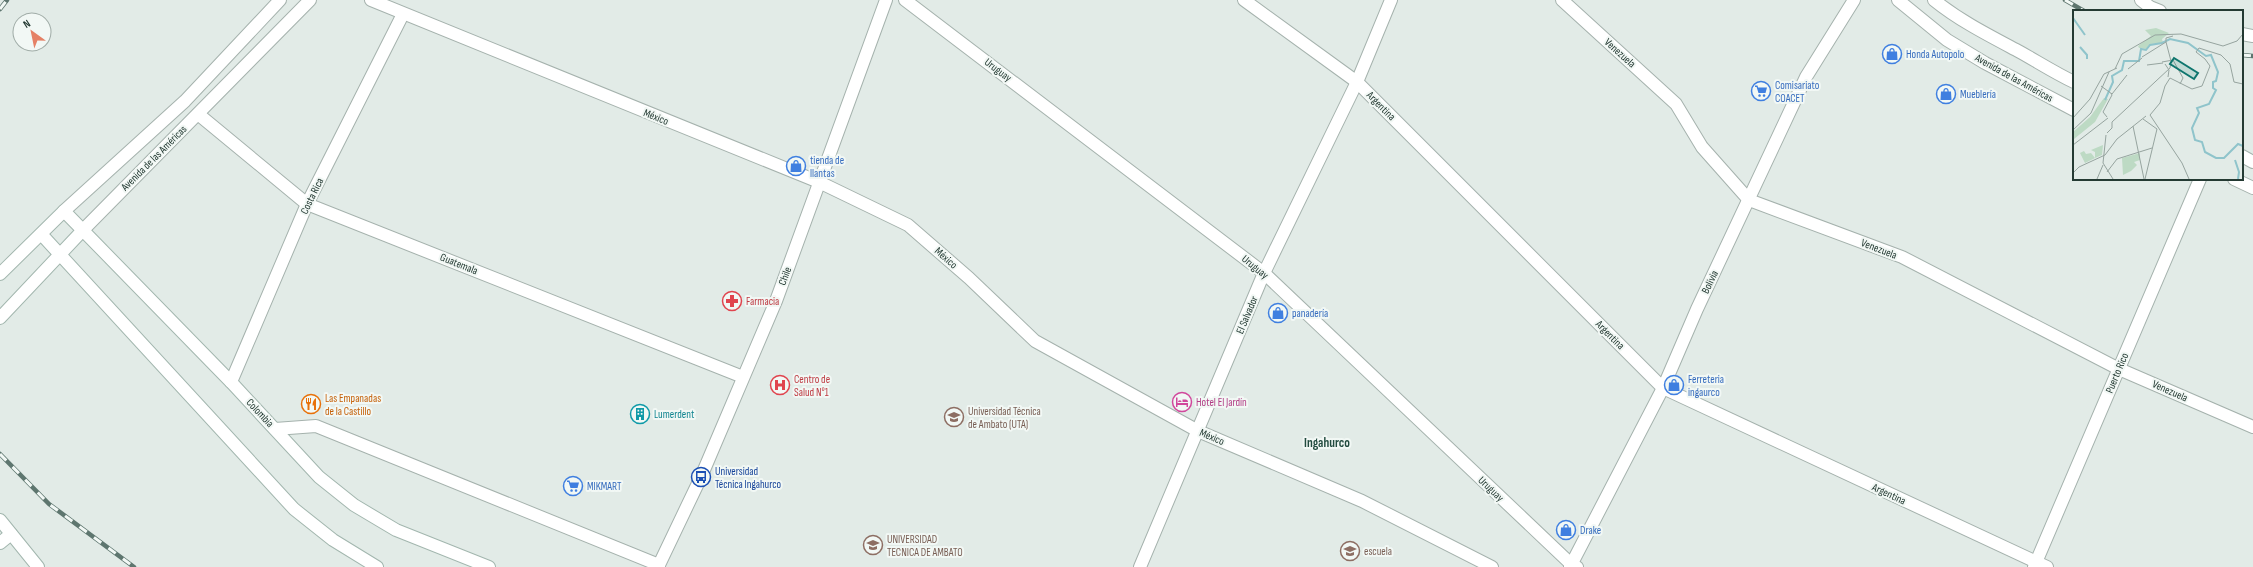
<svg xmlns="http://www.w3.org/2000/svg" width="2253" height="567" font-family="'Sofia Sans Condensed',sans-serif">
<rect width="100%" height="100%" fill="#e2ebe7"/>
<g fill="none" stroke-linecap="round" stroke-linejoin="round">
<defs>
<g id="minor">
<path d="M371,0L819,182L908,225L969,278L1035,341L1198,431L1362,501L1492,567"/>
<path d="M905,0L1264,273L1571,564L1577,567"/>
<path d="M1244,0L1357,82L1663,388L2047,567"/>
<path d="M1562,0L1676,104L1702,147L1749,200L1902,257L2119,369L2253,427"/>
<path d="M2141,0L2150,7L2160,11"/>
<path d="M2242,34L2253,36"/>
<path d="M198,114L307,204L743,377"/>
<path d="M231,382L307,204L403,14"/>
<path d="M275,429L316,426L659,565"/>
<path d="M658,567L701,477L776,301L886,0"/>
<path d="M1140,567L1264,273L1357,82L1391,0"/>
<path d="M1570,567L1663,388L1697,309L1806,77L1854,0"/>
<path d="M2034,567L2200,179"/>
</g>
<g id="tertiary">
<path d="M1898,0L1947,40L1985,63L2074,110"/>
<path d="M1934,0C1960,21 1990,36 2020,52C2038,62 2055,73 2074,82"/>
<path d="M2242,156L2253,162"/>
<path d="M2234,179L2253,188"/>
<path d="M64,211L185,101L280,0"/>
<path d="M83,230L310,0"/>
</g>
<g id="secondary">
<path d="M42,235L294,509L333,540L377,567"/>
<path d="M0,274L64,211L231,382L319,477L354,505L396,530L489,567"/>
<path d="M0,318L83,230"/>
<path d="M0,520L38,567"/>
<path d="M0,543L11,534"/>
</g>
</defs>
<use href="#minor" stroke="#a5b2ad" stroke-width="14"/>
<use href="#tertiary" stroke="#a5b2ad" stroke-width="14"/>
<use href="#secondary" stroke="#a2b6ae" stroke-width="14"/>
<use href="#minor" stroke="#fff" stroke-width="12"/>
<use href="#tertiary" stroke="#fff" stroke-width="12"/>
<use href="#secondary" stroke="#fff" stroke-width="12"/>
<defs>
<g id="rail">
<path d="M2065,0L2084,11"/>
<path d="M0,9L7,0"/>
<path d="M2242,55L2253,56"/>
<path d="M0,454L49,504L134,567"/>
</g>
</defs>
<use href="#rail" stroke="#5e766f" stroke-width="4.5"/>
<use href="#rail" stroke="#f2f8f5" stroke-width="3" stroke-dasharray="9" stroke-linecap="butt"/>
</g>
<defs>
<symbol id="shop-ring" viewBox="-11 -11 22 22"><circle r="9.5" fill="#f2f8f5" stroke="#3f7fe0" stroke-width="1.5"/><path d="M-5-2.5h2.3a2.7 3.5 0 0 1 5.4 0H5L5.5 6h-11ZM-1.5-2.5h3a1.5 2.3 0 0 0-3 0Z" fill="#3f7fe0"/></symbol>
<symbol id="supermarket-ring" viewBox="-11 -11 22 22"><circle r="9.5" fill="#f2f8f5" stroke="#3f7fe0" stroke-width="1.5"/><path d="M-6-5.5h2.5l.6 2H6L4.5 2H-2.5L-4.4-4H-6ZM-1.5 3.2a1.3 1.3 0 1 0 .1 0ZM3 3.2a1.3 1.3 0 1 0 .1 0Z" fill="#3f7fe0"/></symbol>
<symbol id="pharmacy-ring" viewBox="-11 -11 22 22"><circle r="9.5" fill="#f2f8f5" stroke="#e0444e" stroke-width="1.5"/><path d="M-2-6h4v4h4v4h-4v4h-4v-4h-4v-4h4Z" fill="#e0444e"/></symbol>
<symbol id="hospital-ring" viewBox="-11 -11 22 22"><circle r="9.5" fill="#f2f8f5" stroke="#e0444e" stroke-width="1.5"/><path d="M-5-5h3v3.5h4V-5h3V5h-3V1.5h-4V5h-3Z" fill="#e0444e"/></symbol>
<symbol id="hotel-ring" viewBox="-11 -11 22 22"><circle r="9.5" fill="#f2f8f5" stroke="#d1479c" stroke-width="1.5"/><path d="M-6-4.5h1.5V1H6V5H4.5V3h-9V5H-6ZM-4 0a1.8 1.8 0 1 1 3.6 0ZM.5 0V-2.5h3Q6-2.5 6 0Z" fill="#d1479c"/></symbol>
<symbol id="restaurant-ring" viewBox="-11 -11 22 22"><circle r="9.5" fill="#f2f8f5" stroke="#e8710a" stroke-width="1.5"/><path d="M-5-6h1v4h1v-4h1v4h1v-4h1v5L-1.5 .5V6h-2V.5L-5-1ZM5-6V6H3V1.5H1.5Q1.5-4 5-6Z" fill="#e8710a"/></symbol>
<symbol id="building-ring" viewBox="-11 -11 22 22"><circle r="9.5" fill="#f2f8f5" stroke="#0f9aa8" stroke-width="1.5"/><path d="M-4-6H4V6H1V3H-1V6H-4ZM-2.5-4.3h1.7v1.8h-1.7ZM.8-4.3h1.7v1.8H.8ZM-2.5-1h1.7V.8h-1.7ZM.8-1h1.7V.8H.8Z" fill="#0f9aa8"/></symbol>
<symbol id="university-ring" viewBox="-11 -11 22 22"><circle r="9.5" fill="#f2f8f5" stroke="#8d6e63" stroke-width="1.5"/><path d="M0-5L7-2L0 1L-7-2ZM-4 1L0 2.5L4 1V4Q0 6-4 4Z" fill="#8d6e63"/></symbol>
<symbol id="bus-ring" viewBox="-11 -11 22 22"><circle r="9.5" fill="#f2f8f5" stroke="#1a4fb4" stroke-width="1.5"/><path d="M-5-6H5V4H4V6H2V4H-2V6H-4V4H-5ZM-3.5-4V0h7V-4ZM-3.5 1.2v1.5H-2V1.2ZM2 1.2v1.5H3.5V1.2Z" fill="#1a4fb4"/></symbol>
<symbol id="school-ring" viewBox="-11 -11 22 22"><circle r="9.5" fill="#f2f8f5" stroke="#8d6e63" stroke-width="1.5"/><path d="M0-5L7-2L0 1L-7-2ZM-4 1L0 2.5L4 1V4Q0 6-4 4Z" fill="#8d6e63"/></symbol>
</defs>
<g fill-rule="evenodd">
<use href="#shop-ring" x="1881" y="43" width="22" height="22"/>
<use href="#supermarket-ring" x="1750" y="80" width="22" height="22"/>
<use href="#shop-ring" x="1935" y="83" width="22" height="22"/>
<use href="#shop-ring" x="785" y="155" width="22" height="22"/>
<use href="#pharmacy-ring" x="721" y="290" width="22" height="22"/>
<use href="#shop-ring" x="1267" y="302" width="22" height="22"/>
<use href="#hospital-ring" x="769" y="374" width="22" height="22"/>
<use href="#shop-ring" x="1663" y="374" width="22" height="22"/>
<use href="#hotel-ring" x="1171" y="391" width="22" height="22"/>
<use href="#restaurant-ring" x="300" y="393" width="22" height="22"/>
<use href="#building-ring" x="629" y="403" width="22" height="22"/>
<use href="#university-ring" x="943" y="406" width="22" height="22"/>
<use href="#bus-ring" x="690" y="466" width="22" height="22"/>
<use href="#supermarket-ring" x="562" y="475" width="22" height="22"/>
<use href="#shop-ring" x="1555" y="519" width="22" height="22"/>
<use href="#university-ring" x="862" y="534" width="22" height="22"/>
<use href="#school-ring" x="1339" y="540" width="22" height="22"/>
</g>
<g text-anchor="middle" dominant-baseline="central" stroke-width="4" stroke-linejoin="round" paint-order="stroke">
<g font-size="11" fill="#243a33" stroke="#f2f8f5">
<text transform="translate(1620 53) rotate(42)">Venezuela</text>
<text transform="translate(998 70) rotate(37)">Uruguay</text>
<text transform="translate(2014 78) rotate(29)">Avenida de las Américas</text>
<text transform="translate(1381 106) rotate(45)">Argentina</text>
<text transform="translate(656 117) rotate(22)">México</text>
<text transform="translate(154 158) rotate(-45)">Avenida de las Américas</text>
<text transform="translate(312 196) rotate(-64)">Costa Rica</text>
<text transform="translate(1879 249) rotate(21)">Venezuela</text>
<text transform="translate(946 258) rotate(41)">México</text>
<text transform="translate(459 264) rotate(22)">Guatemala</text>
<text transform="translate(1255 267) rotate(39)">Uruguay</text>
<text transform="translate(785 276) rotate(-70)">Chile</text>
<text transform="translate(1710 282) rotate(-64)">Bolivia</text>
<text transform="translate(1247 315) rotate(-67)">El Salvador</text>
<text transform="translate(1610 335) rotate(45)">Argentina</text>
<text transform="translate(2117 373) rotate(-67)">Puerto Rico</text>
<text transform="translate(2170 391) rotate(24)">Venezuela</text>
<text transform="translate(260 413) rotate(47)">Colombia</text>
<text transform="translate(1212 437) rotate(23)">México</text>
<text transform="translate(1491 489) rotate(44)">Uruguay</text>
<text transform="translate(1889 494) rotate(25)">Argentina</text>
</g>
<g font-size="11" fill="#366cbe" stroke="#f2f8f5" text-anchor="start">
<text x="1906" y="54">Honda Autopolo</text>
<text x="1775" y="85">Comisariato<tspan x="1775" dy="13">COACET</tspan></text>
<text x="1960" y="94">Mueblería</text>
<text x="810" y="160">tienda de<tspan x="810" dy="13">llantas</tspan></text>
<text x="1292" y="313">panadería</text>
<text x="1688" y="379">Ferreteria<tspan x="1688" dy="13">ingaurco</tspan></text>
<text x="587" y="486">MIKMART</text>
<text x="1580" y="530">Drake</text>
</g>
<g font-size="11" fill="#be3a42" stroke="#f2f8f5" text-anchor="start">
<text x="746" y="301">Farmacia</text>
<text x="794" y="379">Centro de<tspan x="794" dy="13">Salud N°1</tspan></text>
</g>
<g font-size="11" fill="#c56008" stroke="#f2f8f5" text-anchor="start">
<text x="325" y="398">Las Empanadas<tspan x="325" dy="13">de la Castillo</tspan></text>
</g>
<g font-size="11" fill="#b23c85" stroke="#f2f8f5" text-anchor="start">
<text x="1196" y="402">Hotel El Jardín</text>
</g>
<g font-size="11" fill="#785e54" stroke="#f2f8f5" text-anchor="start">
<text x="968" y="411">Universidad Técnica<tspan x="968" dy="13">de Ambato (UTA)</tspan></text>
<text x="887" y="539">UNIVERSIDAD<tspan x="887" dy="13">TECNICA DE AMBATO</tspan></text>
<text x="1364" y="551">escuela</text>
</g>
<g font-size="11" fill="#0d838f" stroke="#f2f8f5" text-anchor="start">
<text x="654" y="414">Lumerdent</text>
</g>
<g font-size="11" fill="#164399" stroke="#f2f8f5" text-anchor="start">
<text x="715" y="471">Universidad<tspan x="715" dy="13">Técnica Ingahurco</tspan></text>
</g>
<g font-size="13" font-weight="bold" fill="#224b3f" stroke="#f2f8f5">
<text x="1327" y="443">Ingahurco</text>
</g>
</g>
<g transform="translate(2073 10)">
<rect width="170" height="170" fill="#e2ebe7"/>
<path d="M83,18L96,23L89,29L90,33L77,34L73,39L66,38L65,36L78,26L72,20ZM31,88L35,89L22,112L1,129L0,122L17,107ZM30,135L29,145L22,148V142L18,140ZM11,141L13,144L18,143L22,148L12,153L7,143ZM67,143V150L61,152L64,155L58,161L50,165L49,148Z" fill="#bddac4"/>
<path fill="none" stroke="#8fc4cb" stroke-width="2" d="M0,8L12,25M7,37L14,45V49M32,90L40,72L39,66L49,60L51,51H66L68,39L73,40L77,35L89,33L97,29L115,33L133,46L138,45L145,62L143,71L140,72V78L143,80L136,94L124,98L126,103L119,118L122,130L129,132L132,142L143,148H151L165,134L170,136M162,150L166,162L165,169"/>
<path fill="none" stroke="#96a49f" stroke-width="1" d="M93,32L98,51M69,47L93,32V28L100,26M89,52L100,50L110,68L107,74M92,54L96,60L95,67M74,55L90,53M42,59L49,44L82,25L108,24L150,36L164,31L170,24M55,59L69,48M97,68L119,79L129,76L137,56L132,49L123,42L126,38L148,45L157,54L161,72L170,74M97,68L92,76L87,93L77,105L109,153L116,169M28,76L39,84M39,84L54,65M34,107L30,102L39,85L38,83M0,108L17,89L31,64L44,58M70,109L84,119L72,169M39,112L97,58L98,51M60,116L71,169M0,120L18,103L36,62M34,123L39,118V112M33,125L30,153L40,169M0,135L35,108M34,162L44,149L79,138M0,163L6,157L32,145L44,129L73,106M24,169L30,155"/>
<path fill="#0f766e" fill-opacity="0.15" stroke="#0f766e" stroke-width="2" d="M101,48L125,63L121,69L97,54Z"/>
<rect width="170" height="170" fill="none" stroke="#243a33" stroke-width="2"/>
</g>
<g transform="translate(32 32) rotate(327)"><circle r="19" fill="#f2f8f5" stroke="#a0aca7"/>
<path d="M0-3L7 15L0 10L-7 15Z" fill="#e58166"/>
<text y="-6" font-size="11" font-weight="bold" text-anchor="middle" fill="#243a33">N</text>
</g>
</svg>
